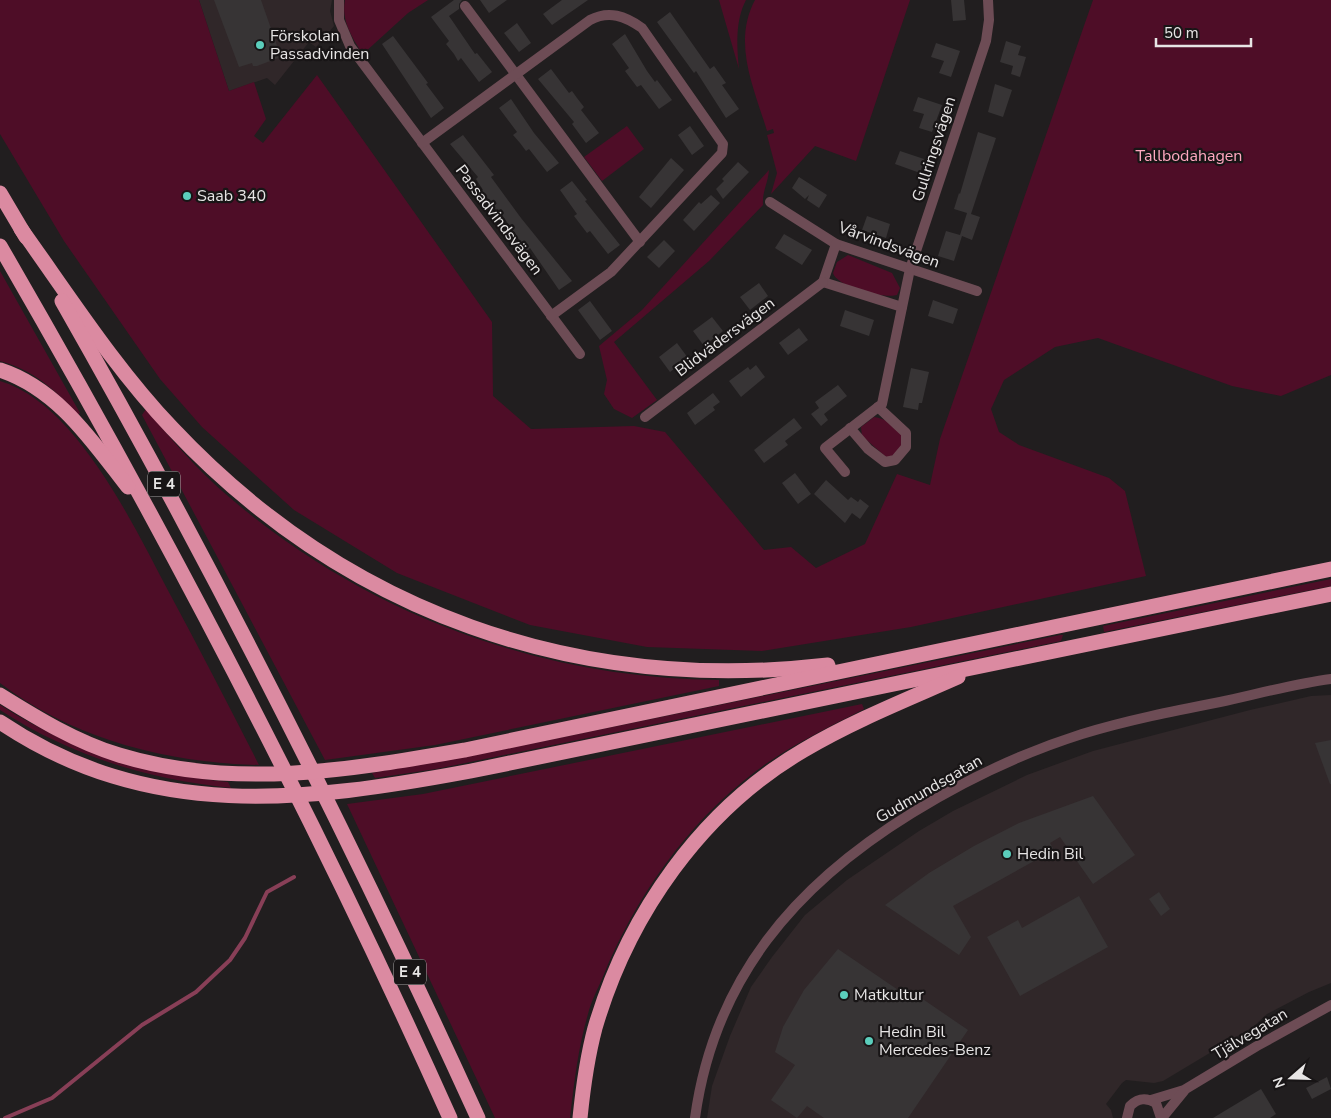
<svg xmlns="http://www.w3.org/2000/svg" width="1331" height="1118" font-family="'Nunito Sans',sans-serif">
<rect width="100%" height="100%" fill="#211e1f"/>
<g fill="#302729">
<path d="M199,0H332L330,11L334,26L316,47L309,42L275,85L267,78L229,91Z"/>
<path d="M1331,695V983L1309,992L1267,1014L1253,1027L1163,1081L1154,1083L1126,1080L1122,1083L1106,1104L1111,1110L1113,1118H707L712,1086L730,1036L751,987L772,957L805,915L847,880L919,831L953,811L1027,775L1093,751L1250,710L1311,696Z"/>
</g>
<g fill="#4e0d27">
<path d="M0,0H199L229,91L254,82L266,119L254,136L263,143L317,75L492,322L493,396L531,429L634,426L665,432L764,550L791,547L816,568L865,544L897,474L930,485L940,439L1093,0H1331V375L1281,396L1232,386L1098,338L1055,347L1004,380L991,409L999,432L1019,445L1109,478L1125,491L1146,576L911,627L762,651L647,647L530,625L397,573L294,510L202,427L160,379L64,241L0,134Z"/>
<path d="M345,0H428L408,13L363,54C352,38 341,20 345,0Z"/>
<path d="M719,0H746C735,21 737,46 739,69Z"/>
<path d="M755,0H910L856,161L815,146L771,194L777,173L767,135L774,133L773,129L767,131C754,88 732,43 755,0Z"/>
<path d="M627,126L644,149L602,181L584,157Z"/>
<path d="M769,170C768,183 762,192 763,205L709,261L614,342L657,400L632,418L614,409L604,394L607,380L599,346L642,310Z"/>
<path d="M848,255L892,273L900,288L897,295C884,299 837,287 833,273L837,262Z"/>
<path d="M0,271L80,413L78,415C57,391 32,369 0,361Z"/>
<path d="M0,381C78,404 135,529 171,596C201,652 230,708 259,765C168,763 73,739 0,683Z"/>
<path d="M146,409C171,439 198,471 229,497C365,614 541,679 719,680V686L435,745L325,760L142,415Z"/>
<path d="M874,417C885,418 896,426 902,434L901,448L891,457H886L862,436L861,427Z"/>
<path d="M1331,579V586L1104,632L1103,626Z"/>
<path d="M1060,635H1063L1061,641L436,769L375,778L372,773L549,740Z"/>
<path d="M862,704L864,709C827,728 789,746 756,771C686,824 634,899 602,979C597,990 591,1002 588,1014C578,1048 574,1083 570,1118H495L347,804L423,794Z"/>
<path d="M0,705C73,751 142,773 228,782L231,788C147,779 71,756 0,710Z"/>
</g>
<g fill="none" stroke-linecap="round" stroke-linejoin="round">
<path stroke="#883f57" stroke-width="4" d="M5,1118L52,1098L142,1025L196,992L230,960L245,938L267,892L294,877"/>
</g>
<g fill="#373435">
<path d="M214,0H261L281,57L257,66H253L252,63L239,67Z"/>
<path d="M454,0H462L459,4V9L449,16L475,54L477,53L492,72L479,82L461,58L458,61L454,54L446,44L449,41L431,17Z"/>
<path d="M480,0H507L489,13Z"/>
<path d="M562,0H588L552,25L543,14Z"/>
<path d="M951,0H964L966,20L953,21Z"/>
<path d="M670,12L710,69L714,66L726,83L722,85L739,109L726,118L696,71L694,73L657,22Z"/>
<path d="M517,23L531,43L519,52L504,33Z"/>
<path d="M625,34L647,71L655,82L657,80L672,100L659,109L641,85L637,87L625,71L629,68L612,44Z"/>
<path d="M393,36L428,83L426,84L444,108L431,118L382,44Z"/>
<path d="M1006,41L1021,46L1018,55L1026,57L1020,77L1011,74L1013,66L1000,62Z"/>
<path d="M936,43L960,51L951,77L939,73L944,61L931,57Z"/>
<path d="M551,69L569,93L572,91L577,98L584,107L581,110L599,133L586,143L572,124L574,122L538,79Z"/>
<path d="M995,84L1012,90L1003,117L988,112Z"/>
<path d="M918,97L942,105L932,132L919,128L924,114L913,111Z"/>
<path d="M511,99L534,133L559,163L547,172L529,149L526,151L520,143L513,135L517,132L499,108Z"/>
<path d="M690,126L704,146L692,155L678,135Z"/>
<path d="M978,132L996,138L971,214L980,217L972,240L962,236L954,261L938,256L946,231L960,235L967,213L954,209L959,193L960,194Z"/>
<path d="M463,135L494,175L491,177L521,218L572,281L559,290L530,248L527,251L498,209L496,210L482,191L483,190L476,179L478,177L450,144Z"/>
<path d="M900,151L924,159L920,173L895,164Z"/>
<path d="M671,158L684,170L651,208L639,197Z"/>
<path d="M738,162L749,172L723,199L716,189L724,181L722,179Z"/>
<path d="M799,177L827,195L819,208L807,200L809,195L805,199L792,188Z"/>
<path d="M572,181L587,200L585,201L620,245L608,254L590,231L587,233L574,216L577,214L560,190Z"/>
<path d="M711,195L720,203L694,231L683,220L699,202L701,204Z"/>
<path d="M867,216L890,224L886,238L862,230Z"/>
<path d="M784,234L812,250L802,265L775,248Z"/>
<path d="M664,240L675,251L659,268L647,257Z"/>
<path d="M759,283L768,296L750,310L740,297Z"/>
<path d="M933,300L958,309L953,324L928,316Z"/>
<path d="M590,301L612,331L600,340L578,310Z"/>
<path d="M845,310L874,320L869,336L840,326Z"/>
<path d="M712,317L723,331L704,346L693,331Z"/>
<path d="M799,328L808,340L788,355L779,343Z"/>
<path d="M677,343L688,358L670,372L659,357Z"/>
<path d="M756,365L765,377L741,397L729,381L748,367L750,370Z"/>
<path d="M911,368L929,372L922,403H919L918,410L903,407Z"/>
<path d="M838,385L847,396L824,414L828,420L821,426L811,414L819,408L815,402Z"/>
<path d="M713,393L720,402L713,407L715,410L695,425L687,413Z"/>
<path d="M794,418L802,428L785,441L788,445L764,463L754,450Z"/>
<path d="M795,473L811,494L798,504L782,483Z"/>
<path d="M826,480L848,500L851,497L858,502L860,499L869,506L860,519L852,513L845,523L814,494Z"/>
<path d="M1331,740V784H1330L1315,743Z"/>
<path d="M1093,796L1135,855L1093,884L1060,837L1050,843L1054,850L953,906L971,937L959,955L885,905L929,873L974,846L1019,823Z"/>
<path d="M1159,892L1170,909L1161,916L1149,899Z"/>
<path d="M1079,896L1108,947L1020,996L987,937L1018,920L1022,928Z"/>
<path d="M838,949L904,994L908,989L968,1030L908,1118H824L807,1106L797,1118L771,1100L795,1065L775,1052L783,1027L804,990Z"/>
<path d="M1327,1077L1331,1089L1312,1099L1306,1088Z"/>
<path d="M1261,1089L1276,1114L1270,1118H1213Z"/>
</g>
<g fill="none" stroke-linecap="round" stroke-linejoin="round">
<g stroke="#6d4c55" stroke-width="10">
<path d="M339,0V20L350,46L580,354"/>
<path d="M465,6L640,242"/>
<path d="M422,143L590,20C609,10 625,16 642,28L723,144L722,153L611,272L551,316"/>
<path d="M770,202L836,244L977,291"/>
<path d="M823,282L902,307"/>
<path d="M823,282L836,244"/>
<path d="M645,417L823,282"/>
<path d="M850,428L868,449L885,462L895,460L906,447V433L878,407"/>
<path d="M845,472L825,448L882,404L910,269L986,41L989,20L988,0"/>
<path d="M1151,1100L1184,1090L1257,1046L1331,1005"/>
<path d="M695,1118C714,979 795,885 912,813C965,780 1022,753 1082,734C1128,720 1174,711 1220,702C1257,694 1294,684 1331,679"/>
<path d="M1127,1118L1130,1106C1138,1098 1146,1097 1156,1103L1161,1118"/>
<path d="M1162,1118L1184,1091"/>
</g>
<g stroke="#db8aa1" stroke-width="15">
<path d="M0,193L26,237"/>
<path d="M21,229C69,296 115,368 172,428C346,613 576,694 828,665"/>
<path d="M0,246C164,529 316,819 450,1118"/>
<path d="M62,301C213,566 351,840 478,1118"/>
<path d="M0,370C58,389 92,441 128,487"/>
<path d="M0,695C37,718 76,742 119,755C234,790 349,770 465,750L1331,569"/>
<path d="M0,722C149,822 304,802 471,771L1331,594"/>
<path d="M580,1118C583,1088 587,1058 595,1028C628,915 701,810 804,750C853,721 906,700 958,677"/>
</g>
</g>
<g fill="#5bcebc" stroke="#181516" stroke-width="2">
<circle cx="260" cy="45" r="5"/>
<circle cx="187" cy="196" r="5"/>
<circle cx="1007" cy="854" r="5"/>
<circle cx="844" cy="995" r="5"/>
<circle cx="869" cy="1041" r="5"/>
</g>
<g text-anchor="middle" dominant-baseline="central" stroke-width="4.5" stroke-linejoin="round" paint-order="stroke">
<g fill="#181516" stroke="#a9a7a7" stroke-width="1">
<rect x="148" y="471.5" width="32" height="25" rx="4"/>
<rect x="394" y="959.5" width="32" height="25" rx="4"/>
</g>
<g font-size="15" font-weight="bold" fill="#e7e5e5">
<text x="164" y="484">E 4</text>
<text x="410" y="972">E 4</text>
</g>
<g font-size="16" fill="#e7e5e5" stroke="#181516" text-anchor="start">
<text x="270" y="36">Förskolan<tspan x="270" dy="18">Passadvinden</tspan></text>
<text x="197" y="196">Saab 340</text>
<text x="1017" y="854">Hedin Bil</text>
<text x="854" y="995">Matkultur</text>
<text x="879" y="1032">Hedin Bil<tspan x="879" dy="18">Mercedes-Benz</tspan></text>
</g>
<g font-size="16" fill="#e7e5e5" stroke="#181516">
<text transform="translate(934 149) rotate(-72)">Gullringsvägen</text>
<text transform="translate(499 220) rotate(53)">Passadvindsvägen</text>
<text transform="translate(889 245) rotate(20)">Vårvindsvägen</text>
<text transform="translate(725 337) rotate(-37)">Blidvädersvägen</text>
<text transform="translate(929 789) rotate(-30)">Gudmundsgatan</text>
<text transform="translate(1250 1034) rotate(-31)">Tjälvegatan</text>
</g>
<g font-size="16" fill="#ffa8c0" stroke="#181516">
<text x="1189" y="156">Tallbodahagen</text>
</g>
</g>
<g transform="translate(1291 1078) rotate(250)" stroke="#181516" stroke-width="4" paint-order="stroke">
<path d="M0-4L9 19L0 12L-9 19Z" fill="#e7e5e5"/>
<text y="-8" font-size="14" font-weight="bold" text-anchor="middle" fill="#e7e5e5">N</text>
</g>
<path d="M1156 38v8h95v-8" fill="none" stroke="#e7e5e5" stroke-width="2.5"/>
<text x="1164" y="38" font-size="15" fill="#e7e5e5" stroke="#181516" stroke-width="4" paint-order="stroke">50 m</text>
</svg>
